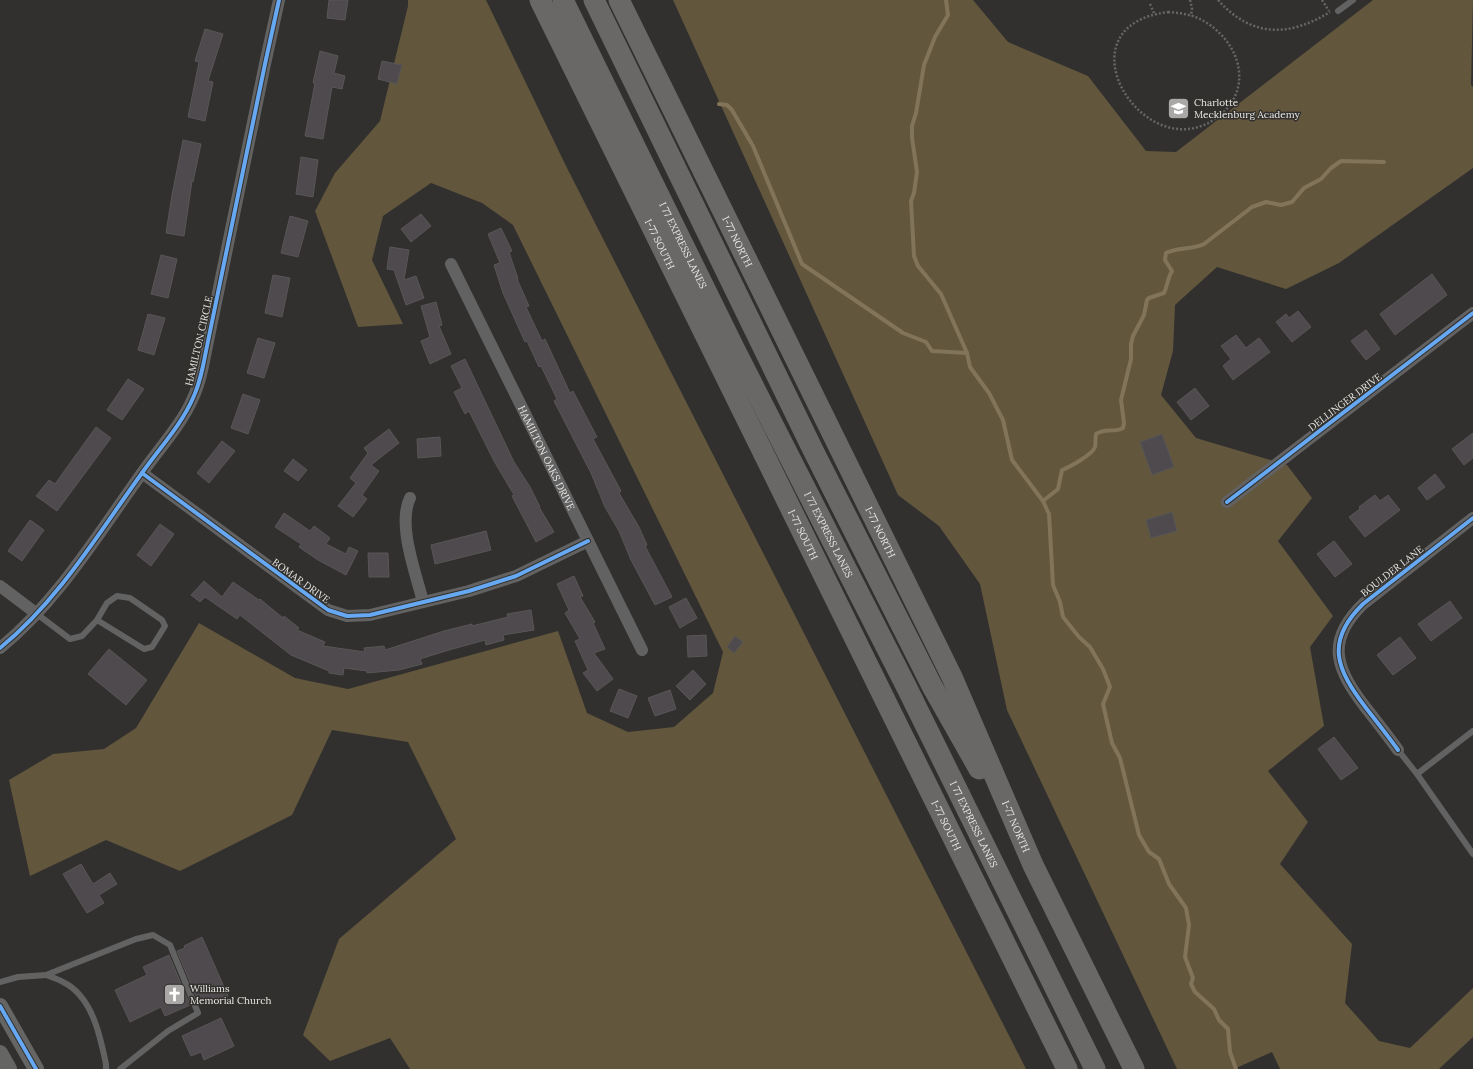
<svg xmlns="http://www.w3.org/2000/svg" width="1473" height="1069" font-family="Lora,serif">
<rect width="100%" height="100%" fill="#31302e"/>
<g fill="#62563d">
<path d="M408,0H486L566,166L1026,1069H410L390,1038L330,1061L303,1035L339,939L456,839L408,742L332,730L292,815L180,871L106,840L30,876L9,780L53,754L104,749L136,728L199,623L295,678L348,689L558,631L587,713L628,732L674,727L713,693L723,652L513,225L482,203L431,183L383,216L372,260L403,324L358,327L315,211L335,173L380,121L408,6Z"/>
<path d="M673,0H973L1008,42L1088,76L1146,151L1176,152L1373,0H1473L1471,85L1473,87V168L1339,263L1286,289L1217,267L1175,305L1173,351L1161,395L1196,438L1287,465L1312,498L1278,541L1333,616L1310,647L1324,726L1268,771L1308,822L1280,864L1352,944L1345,1003L1379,1041L1410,1048L1473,988V1037L1439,1069H1280L1272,1052L1234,1069H1177L1007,710L980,584L939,526L898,495Z"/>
</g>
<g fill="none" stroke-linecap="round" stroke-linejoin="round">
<g stroke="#827459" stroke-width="4">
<path d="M946,0L948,15L935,37L924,65L916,113L912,126V138L917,172L914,193L911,201L914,256L918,266L941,294L967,353L970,367L989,393L1003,420L1012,460L1043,501L1049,514L1053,585L1060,602L1063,617L1079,637L1090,647L1103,669L1110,687L1103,704L1112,743L1120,758L1139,835L1149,852L1159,859L1169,884L1186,908L1189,925L1185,957L1193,978L1191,984L1195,992L1214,1009L1219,1020L1228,1029L1230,1052L1236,1069"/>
<path d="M719,104L727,105L732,110L753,146L802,264L903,333L926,342L932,351L967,353"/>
<path d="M1043,501L1058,489L1062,470C1070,467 1093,454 1095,447C1096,443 1095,439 1096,434C1105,428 1114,433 1123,428L1124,423L1121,400L1131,359V344L1133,336L1144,315L1147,300L1149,298L1164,293C1168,285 1167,279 1172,271L1165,260L1166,253C1178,247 1192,250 1204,244L1252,207L1266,202L1281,205L1292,202L1304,188L1321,179L1331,168L1341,161L1384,162"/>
</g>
</g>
<g fill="#4e4a4e" stroke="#585656">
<path d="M329,0H348L345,20L327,18Z"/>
<path d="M205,29L223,34L208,81L213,82L205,121L188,117L199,62L195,61Z"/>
<path d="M320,51L338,56L334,73L345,76L342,89L332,87L323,139L305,136L315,83H313Z"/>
<path d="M382,61L402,65L397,84L378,79Z"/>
<path d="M183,140L201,144L193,182L192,181L184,236L166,233L172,195Z"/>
<path d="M301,157L318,160L313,197L296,194Z"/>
<path d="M421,214L431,226L411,242L401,229Z"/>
<path d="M290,216L308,221L298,257L281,253Z"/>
<path d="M501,228L512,251L509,252L518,279H517L529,306L526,307L542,341L545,339L570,393L573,391L587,418L597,437L593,439L621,491L619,493L639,527L647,545L645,546L672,597L655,605L631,560L619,531L605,507L591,473L554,401L557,399L541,366L539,367L527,341L525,342L503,293L494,265L500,263L488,234Z"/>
<path d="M390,247L409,250L404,280L416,276L424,298L406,305L394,270L387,269Z"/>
<path d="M161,255L177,259L168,298L151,294Z"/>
<path d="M1432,274L1447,295L1395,335L1380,314Z"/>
<path d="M273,275L290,278L282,317L265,313Z"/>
<path d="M436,302L442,325L439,326L451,354L430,364L421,341L430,337L421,306Z"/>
<path d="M1298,311L1311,327L1292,342L1276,322L1286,314L1289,318Z"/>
<path d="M148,314L165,318L154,355L138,350Z"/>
<path d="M1366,330L1380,349L1366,360L1351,341Z"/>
<path d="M1236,335L1246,348L1259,338L1270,352L1233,380L1223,366L1231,359L1221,346Z"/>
<path d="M258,338L275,343L264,378L247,373Z"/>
<path d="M465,359L514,462L530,487L540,507H539L554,532L536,542L512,496L514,495L494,461L469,411L465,414L454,392L462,388L451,366Z"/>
<path d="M128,379L144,389L122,420L107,410Z"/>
<path d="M1195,388L1209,406L1191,420L1177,402Z"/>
<path d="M243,394L260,400L248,434L231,428Z"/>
<path d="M96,427L111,438L57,511L36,496L49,480L55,484Z"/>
<path d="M389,429L399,443L371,465L379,471L362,495L367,499L353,517L338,506L356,483L350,478L368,453L364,448Z"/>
<path d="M1473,433V458L1464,465L1452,449Z"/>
<path d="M1162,434L1174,467L1152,475L1140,442Z"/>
<path d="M440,437L441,456L418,458L417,439Z"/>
<path d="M222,441L235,451L209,483L197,473Z"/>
<path d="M293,459L307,470L298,481L284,471Z"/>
<path d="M1435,474L1445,487L1427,500L1418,488Z"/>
<path d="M1375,495L1380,501L1388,495L1400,510L1365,537L1349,517L1360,509L1359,507Z"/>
<path d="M1172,512L1177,531L1151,538L1146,520Z"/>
<path d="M284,513L310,531L314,526L330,538L326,544L346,554L349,547L358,551L346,575L318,560L299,547L301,544L275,527Z"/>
<path d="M30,520L44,530L22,561L8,551Z"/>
<path d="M160,524L174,534L151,566L137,555Z"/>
<path d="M486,531L491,550L435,564L431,545Z"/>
<path d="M1334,541L1352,564L1335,577L1317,554Z"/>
<path d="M368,553H388L389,577H369Z"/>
<path d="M574,576L583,596L580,597L595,622L593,623L605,649L594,653L613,679L597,691L583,673L588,670L575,641L580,639L565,613L569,610L557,584Z"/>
<path d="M204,581L222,597L233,582L259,600L260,599L283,618L284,616L299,628L297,630L325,642L323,646L365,652L364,648L384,646L385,650L444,631L472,624V626L508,617L507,614L531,610L534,630L503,635L504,640L486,645L485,640L449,650L420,659L422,664L399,670L367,673V671L344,668L343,675L329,673V671L291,655L240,615L237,619L205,597L200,602L191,595Z"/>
<path d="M686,598L697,618L680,628L669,607Z"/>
<path d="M1450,601L1462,618L1431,641L1418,624Z"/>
<path d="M706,635L707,656L688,657L687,636Z"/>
<path d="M735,636L743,642L734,653L727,647Z"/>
<path d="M1400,637L1416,658L1393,675L1377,655Z"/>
<path d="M109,649L147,680L126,705L88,674Z"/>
<path d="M693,670L706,684L690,700L676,686Z"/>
<path d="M619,689L637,696L628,718L610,711Z"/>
<path d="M670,690L676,709L655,716L648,698Z"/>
<path d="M1334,737L1358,768L1341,780L1318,749Z"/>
<path d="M81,864L93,884L110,873L117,884L99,895L104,903L87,913L63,874Z"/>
<path d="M202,937L228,996L209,1004L206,997L198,1001L177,951L185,948L184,946Z"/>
<path d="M169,955L190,1005L165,1016L161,1007L130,1022L115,990L147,975L143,967Z"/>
<path d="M221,1018L234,1046L204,1060L201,1052L191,1056L182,1036Z"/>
</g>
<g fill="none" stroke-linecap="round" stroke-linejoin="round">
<g stroke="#666664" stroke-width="2.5" stroke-dasharray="2 2" stroke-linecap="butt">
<path d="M1190,0L1192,8L1191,16"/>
<path d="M1218,0C1252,38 1289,37 1330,12"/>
<path d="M1322,0L1329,11"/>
<path d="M1150,4L1154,13"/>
<path d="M1168,12C1179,13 1190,14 1200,19C1241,40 1256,91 1215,119C1143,168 1056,26 1168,12Z"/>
</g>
<g stroke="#636262" stroke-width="6">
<path d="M1338,11L1353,0"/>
<path d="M37,614L70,639L82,636L97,620L107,603L117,596L130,598L162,620L165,626L152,647L144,649L97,620"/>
<path d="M1398,750L1417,774L1473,731"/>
<path d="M1417,774L1473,854"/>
<path d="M46,975C51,977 58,979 63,982C92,996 100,1035 106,1064V1069"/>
<path d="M0,982L18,977L46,975L136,939L153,935L170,945L198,1013L168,1031L120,1069"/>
</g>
<g stroke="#636262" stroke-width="12">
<path id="s1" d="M451,264L642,650"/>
<path d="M142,473L328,610L347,616L370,615L469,591L516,576L588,541"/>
<path d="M410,498C397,525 416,573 423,602"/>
<path d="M1227,502L1473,313"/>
<path d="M0,586L37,614"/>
<path d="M0,648C58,601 98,534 142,473C158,450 182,424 193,398C200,383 203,367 206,351L265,64L279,0"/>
<path d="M1398,750C1388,736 1377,722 1366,708C1337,670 1324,642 1363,604L1473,518"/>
</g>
<g stroke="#656564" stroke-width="16">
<path d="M0,1006L36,1069"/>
<path d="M0,1053L9,1069"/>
</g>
<g stroke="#696867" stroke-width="21">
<path id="s2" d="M540,0L1067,1069"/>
<path id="s3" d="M563,0L735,350L906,686L1095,1069"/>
<path d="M594,0L813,450L932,686L979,769"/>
<path id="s4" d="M619,0L952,677L1033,865L1134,1069"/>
</g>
<defs>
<g id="cycleway">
<path d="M142,473L328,610L347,616L370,615L469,591L516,576L588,541"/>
<path d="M1227,502L1473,313"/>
<path d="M0,648C58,601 98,534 142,473C158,450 182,424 193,398C200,383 203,367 206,351L265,64L279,0"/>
<path d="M1398,750C1388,736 1377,722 1366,708C1337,670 1324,642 1363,604L1473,518"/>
<path d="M0,1006L36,1069"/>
</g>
</defs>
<use href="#cycleway" stroke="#32302d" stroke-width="6"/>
<use href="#cycleway" stroke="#66a8f1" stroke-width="4"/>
</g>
<defs>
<symbol id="school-square" viewBox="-11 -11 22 22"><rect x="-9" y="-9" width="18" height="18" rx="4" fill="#a9a8a6" stroke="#32302d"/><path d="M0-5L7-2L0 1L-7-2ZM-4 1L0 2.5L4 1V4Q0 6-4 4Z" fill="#fff"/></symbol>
<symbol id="church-square" viewBox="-11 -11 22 22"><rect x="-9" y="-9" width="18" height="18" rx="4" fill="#a9a8a6" stroke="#32302d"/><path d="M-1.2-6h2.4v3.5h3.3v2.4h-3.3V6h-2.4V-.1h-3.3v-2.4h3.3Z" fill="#fff"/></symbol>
</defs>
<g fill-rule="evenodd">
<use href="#school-square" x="1166" y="96" width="25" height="25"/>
<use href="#church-square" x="162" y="982" width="25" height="25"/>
</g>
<g text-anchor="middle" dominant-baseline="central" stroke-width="3" stroke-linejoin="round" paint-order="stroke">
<g font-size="10" fill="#eae9e7" stroke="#32302d" text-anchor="start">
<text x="1194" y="102">Charlotte<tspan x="1194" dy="12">Mecklenburg Academy</tspan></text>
<text x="190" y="988">Williams<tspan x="190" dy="12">Memorial Church</tspan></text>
</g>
<g font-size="10" fill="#eae9e7" stroke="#32302d">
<text stroke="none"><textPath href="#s4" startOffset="269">I-77 NORTH</textPath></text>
<text stroke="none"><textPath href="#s2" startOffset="272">I-77 SOUTH</textPath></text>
<text stroke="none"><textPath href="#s3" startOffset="273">I 77 EXPRESS LANES</textPath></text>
<text transform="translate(199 341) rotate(-77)">HAMILTON CIRCLE</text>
<text transform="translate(1345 402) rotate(-37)">DELLINGER DRIVE</text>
<text stroke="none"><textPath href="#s1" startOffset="216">HAMILTON OAKS DRIVE</textPath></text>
<text stroke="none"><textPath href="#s4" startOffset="593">I-77 NORTH</textPath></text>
<text stroke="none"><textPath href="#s2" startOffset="596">I-77 SOUTH</textPath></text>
<text stroke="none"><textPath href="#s3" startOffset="597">I 77 EXPRESS LANES</textPath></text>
<text transform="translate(1392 571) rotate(-38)">BOULDER LANE</text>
<text transform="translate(301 581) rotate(36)">BOMAR DRIVE</text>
<text stroke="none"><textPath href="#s3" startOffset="921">I 77 EXPRESS LANES</textPath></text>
<text stroke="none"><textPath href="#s2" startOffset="920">I-77 SOUTH</textPath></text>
<text stroke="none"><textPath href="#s4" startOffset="917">I-77 NORTH</textPath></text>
</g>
</g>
</svg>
